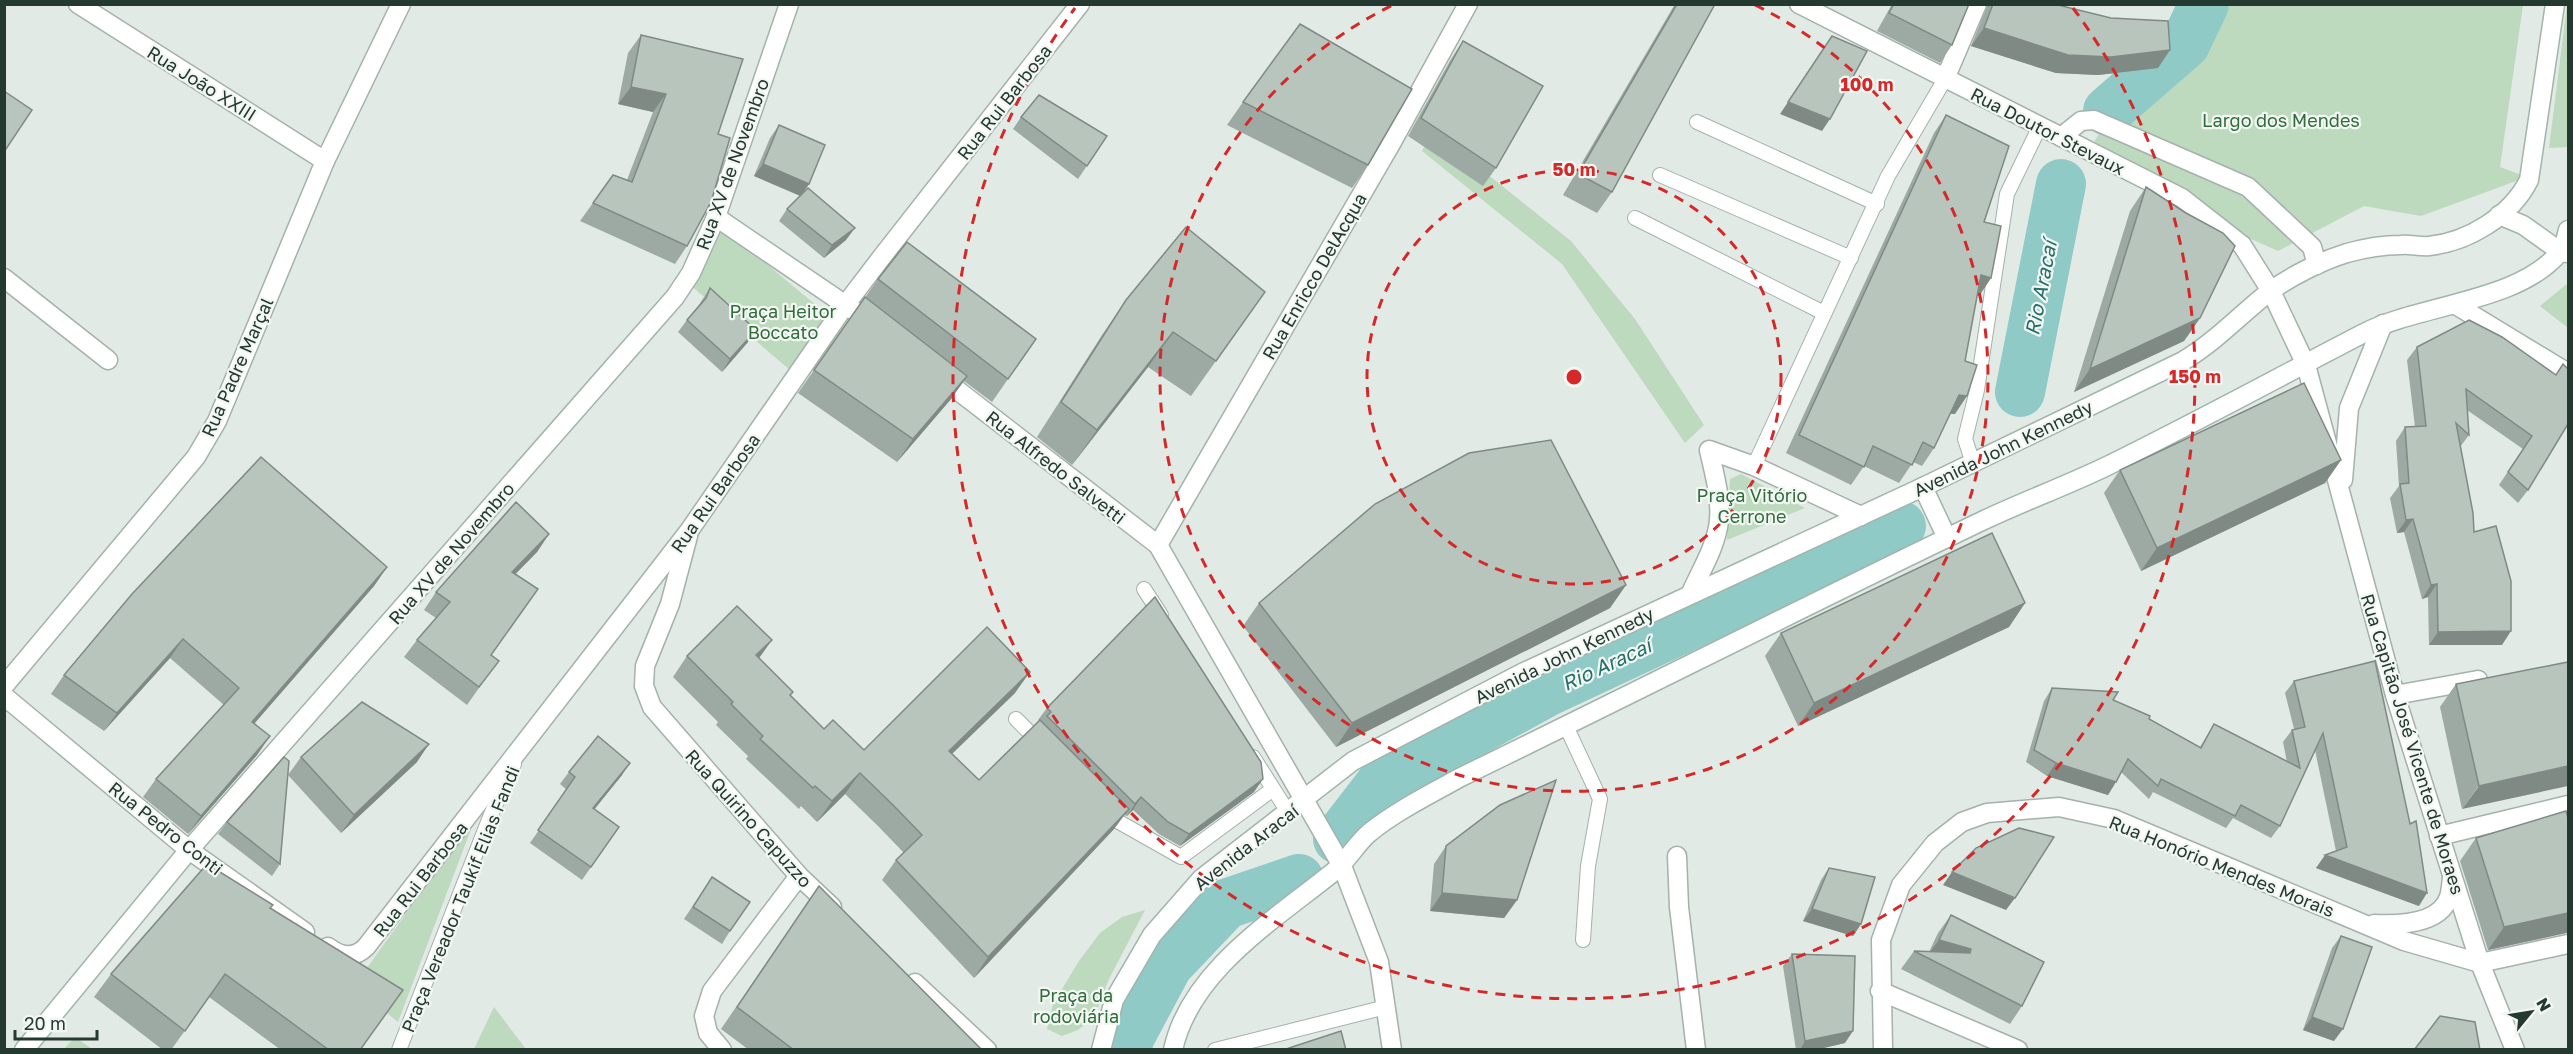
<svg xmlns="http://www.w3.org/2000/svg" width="2573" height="1054" font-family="'Golos Text',sans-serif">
<rect width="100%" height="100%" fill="#e2eae5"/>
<g fill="#bdd9be">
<path d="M2214,5H2523L2500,167L2527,177L2421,216L2364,206L2278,251L2242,235L2091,147L2107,121L2190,49Z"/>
<path d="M2567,5L2568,147L2549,148Z"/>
<path d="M1428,139L1487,174L1571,241L1635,319L1704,425L1685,443L1562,264L1422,151Z"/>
<path d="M717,223L829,316L790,370L689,284Z"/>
<path d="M2568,283V328L2540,306Z"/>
<path d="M1741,474L1805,508L1727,540L1730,479Z"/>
<path d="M476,816L398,1022L354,986Z"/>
<path d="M1145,910L1109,979L1094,1017L1078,1030L1062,1036L1047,1029L1053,1004L1079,961L1100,933L1122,917Z"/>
<path d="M494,1007L526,1049H474Z"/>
<path d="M75,1037L92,1049H64Z"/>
</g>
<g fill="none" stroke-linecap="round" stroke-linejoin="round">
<g stroke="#8fcac7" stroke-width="50">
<path d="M2108,111L2185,44L2204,4"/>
<path d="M2020,392L2061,184"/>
<path d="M1338,839L1382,782L1548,691L1901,526"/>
<path d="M1127,1050L1129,1038L1168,965L1226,904L1299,879"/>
</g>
<defs>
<g id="lane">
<path d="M1697,122L1877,204"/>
<path d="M1660,175L1851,258"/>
<path d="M1635,218L1824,313"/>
<path d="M1973,463L1965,439L1977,390L2007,194L2040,126"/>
<path d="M1754,466L1888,176L1945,79"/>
<path d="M1144,589L1161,615"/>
<path d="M1016,719L1041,744"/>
<path d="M1566,726L1600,799L1588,866L1583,940"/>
<path d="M1253,757L1288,812"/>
<path d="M1108,810L1119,822L1181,857L1273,789"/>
<path d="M399,1050L490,817L514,764"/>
<path d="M1215,1050L1386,1007"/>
</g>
<g id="street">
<path d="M78,4L325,161"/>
<path d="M1799,4L2182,198L2242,245L2271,291"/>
<path d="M1945,79L1977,4"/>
<path d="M2061,137L2081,121L2094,120L2248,187L2312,247L2317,265"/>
<path d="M716,217L856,312"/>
<path d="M4,278L108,360"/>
<path d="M2456,305L2568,373"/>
<path d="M2306,365L2395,695L2480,963L2515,1050"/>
<path d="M939,376L1158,545L1342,866L1379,962L1392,1050"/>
<path d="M2343,480L2349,408L2383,324"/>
<path d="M688,536L670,604L645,666L644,686L652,707L799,876L832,907"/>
<path d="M1158,545L1392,142L1468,4"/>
<path d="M1690,595C1700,572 1717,545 1719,520C1721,496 1714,473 1709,450L1754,466L1861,516"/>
<path d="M4,686L196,457L217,421L325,161L401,4"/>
<path d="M2395,695L2478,680"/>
<path d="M4,696L189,850L305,932"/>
<path d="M2439,836L2568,805"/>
<path d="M1677,856L1679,907L1696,1050"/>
<path d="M2374,924C2397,925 2440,925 2449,897C2451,891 2451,884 2452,878"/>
<path d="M328,947C341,957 354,959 366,947L689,531L846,304L881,258L1080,4"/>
<path d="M915,983L987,1050"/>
<path d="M1880,991L2018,1050"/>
<path d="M722,1050L708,1033L704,1016L712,991L799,876"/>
<path d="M1883,1050L1881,940L1901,885L1935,843L1962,822L1987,813L2059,807L2114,819L2404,941L2480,963L2568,944"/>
</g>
<g id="secondary">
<path d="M2499,215L2523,225L2561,252L2568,253"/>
<path d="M2271,291L2306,365"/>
<path d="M1923,487L1947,538"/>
<path d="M24,1050L189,850L675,297L691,273L716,217L789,4"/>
<path d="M1101,1050L1114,1000L1152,935L1202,878L1353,761L1522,673L1923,487L2183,361C2215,342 2240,315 2269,292C2291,276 2321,261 2347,253C2365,248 2383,245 2401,245C2410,244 2420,247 2429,246C2468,242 2511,216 2529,180L2555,4"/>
<path d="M1173,1050C1190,971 1274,920 1332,873C1347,862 1355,845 1369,833C1396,811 1429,795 1459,778C1634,693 1807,605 1982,521C2022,502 2063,487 2103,468C2191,425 2277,378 2364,333C2421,304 2518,302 2559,253C2564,248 2566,238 2568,230"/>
</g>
</defs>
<use href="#lane" stroke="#a5b1ab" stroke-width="16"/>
<use href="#street" stroke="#a5b1ab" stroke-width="21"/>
<use href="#secondary" stroke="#a2b5aa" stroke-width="21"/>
<use href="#lane" stroke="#fff" stroke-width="14"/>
<use href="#street" stroke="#fff" stroke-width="18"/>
<use href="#secondary" stroke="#fff" stroke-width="18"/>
</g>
<g fill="#9da9a3">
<path d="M1675,4H1715L1612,192L1597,213L1563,195Z"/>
<path d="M1892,4H1969L1952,45L1940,63L1877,31Z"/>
<path d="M1988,4H2054L2158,68L2098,75L2056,73L1971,46Z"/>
<path d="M641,35L718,134L687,246L675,264L580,221L613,175L627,180L653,112L618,104L628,53Z"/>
<path d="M1463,41L1496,168L1483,186L1408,136L1451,59Z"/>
<path d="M1243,102L1368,165L1352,188L1227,125Z"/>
<path d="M1946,115L1984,222L1991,278L1979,296L1977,295L1955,414H1950L1934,448L1922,466L1913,462L1899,483L1864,466L1851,485L1786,453L1934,133Z"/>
<path d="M1021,117L1107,136L1078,179L1013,129Z"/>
<path d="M779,125L809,184L801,195L846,240L824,258L779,221L787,209L800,196L754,176L770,138Z"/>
<path d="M2146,187L2200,318L2184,341L2074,392L2130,211Z"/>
<path d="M878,279L1036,339L992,402L964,381L951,399L897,462L798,393Z"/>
<path d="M710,288L748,342L722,372L678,332L687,320L699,305L702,300Z"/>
<path d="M1265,292L1191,396L1148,367L1072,465L1037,437L1102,335L1126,300Z"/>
<path d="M2417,347L2556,375L2528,490L2518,503L2499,485L2523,449L2467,410L2469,435L2460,447L2474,532L2502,645H2429L2428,597L2422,599L2404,532L2397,533L2390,498L2399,486L2396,441L2405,427H2415L2407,360Z"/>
<path d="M2341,460L2325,483L2141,571L2104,493L2120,470Z"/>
<path d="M549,534L537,552L515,574L491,655L486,678L467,705L404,657L417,640L436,618L424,610L436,592Z"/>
<path d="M387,567L374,586L254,724L270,736L257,755L188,834L143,797L156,779L224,705L170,658L104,731L51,694L64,675Z"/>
<path d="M1626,585L1610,608L1336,747L1243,626L1259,603Z"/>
<path d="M2025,603L2009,627L1798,726L1765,656L1781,633Z"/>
<path d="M687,656L759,658L790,695L824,729L864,750L1015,693L952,754L979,780L1039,721L1038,720L1047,708L1254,792L1180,846L1159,834L1133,810L1127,816L1124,815L1114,829L974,978L882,880L896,860L904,853L878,826L845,794L817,822L801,806L799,809L746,759L748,756L716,725L718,722L673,677Z"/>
<path d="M2568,662L2462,809L2440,707L2456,684Z"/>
<path d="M2294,681L2419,906L2316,868L2336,851L2315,750L2280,826L2271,838L2233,818L2226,828L2153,792L2149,799L2121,772L2108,795L2047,776L2026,762L2044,701L2052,688L2113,700L2200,747L2214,724L2287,762L2283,742L2292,730L2294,729L2285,693Z"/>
<path d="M301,757L417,762L341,833L288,775Z"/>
<path d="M569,772L622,775L594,809L619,827L582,880L530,843L567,790L560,784Z"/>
<path d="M227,822L280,864L272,876L218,834Z"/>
<path d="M2476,838L2566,933L2488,950L2460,861Z"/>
<path d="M1446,846L1517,900L1504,918L1430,911L1434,864Z"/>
<path d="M1829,868L1861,924L1853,936L1803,921L1821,880Z"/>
<path d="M712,877L730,931L722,944L684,919Z"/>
<path d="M819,886L982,1050H749L721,1029Z"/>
<path d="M270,909L403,990L360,1050H281L209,997L171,1050H163L94,997L111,974Z"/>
<path d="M1951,915L2022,1006L2010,1024L1901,969L1914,951L1929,952L1938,933Z"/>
<path d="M2341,936L2334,1041L2303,1030L2332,948Z"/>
<path d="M1792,954L1845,1043L1815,1050H1796L1783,966Z"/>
</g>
<g fill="#808a84">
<path d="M1984,28L2170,50L2158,68L2098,75L2056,73L1971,46Z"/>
<path d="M631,87L666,94L653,112L618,104Z"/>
<path d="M1788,102L1830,119L1822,131L1780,114Z"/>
<path d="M763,164L809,184L801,196L754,176Z"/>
<path d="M855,228L846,240L824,258L832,245Z"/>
<path d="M1981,275L1991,278L1979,296L1968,293Z"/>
<path d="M2200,318L2184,341L2074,392L2090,369Z"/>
<path d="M756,330L748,342L722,372L730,359Z"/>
<path d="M1173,332L1148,367L1072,465L1097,430Z"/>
<path d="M967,376L951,399L897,462L913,439Z"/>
<path d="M1959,395L1967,396L1955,414L1946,413Z"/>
<path d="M2341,460L2325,483L2141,571L2157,548Z"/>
<path d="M2413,519L2404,532L2397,533L2406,520Z"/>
<path d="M549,534L537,552L500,590L512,572Z"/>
<path d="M387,567L374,586L239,741L252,722Z"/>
<path d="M2437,584L2428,597L2422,599L2431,585Z"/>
<path d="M1626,585L1610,608L1336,747L1352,723Z"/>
<path d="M2025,603L2009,627L1798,726L1814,703Z"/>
<path d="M2511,631L2502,645H2429L2438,632Z"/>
<path d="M183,639L170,658L104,731L117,713Z"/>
<path d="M772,640L757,661L756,655Z"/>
<path d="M1030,672L1015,693L934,771L949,751Z"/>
<path d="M270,736L257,755L188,834L201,816Z"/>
<path d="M429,744L417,762L341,833L354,815Z"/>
<path d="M630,763L622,775L585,821L593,808Z"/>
<path d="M2056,763L2116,782L2108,795L2047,776Z"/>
<path d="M2568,766V786L2462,809L2479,786Z"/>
<path d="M860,773L845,794L817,822L832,801Z"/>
<path d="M1263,779L1254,792L1180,846L1189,834Z"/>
<path d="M1141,797L1133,810L1127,816L1135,804Z"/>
<path d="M1129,809L1114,829L974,978L988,957Z"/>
<path d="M2325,855L2427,893L2419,906L2316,868Z"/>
<path d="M1952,872L2015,898L2006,910L1943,885Z"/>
<path d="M1442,893L1517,900L1504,918L1430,911Z"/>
<path d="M1812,909L1861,924L1853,936L1803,921Z"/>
<path d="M2568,913V933H2566L2488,950L2504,927Z"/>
<path d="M1939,940L1971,949L1958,967L1926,957Z"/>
<path d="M2312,1017L2343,1029L2334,1041L2303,1030Z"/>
<path d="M1853,1031L1845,1043L1815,1050H1800L1805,1041Z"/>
</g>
<g fill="#b7c5bd" stroke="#808a84" stroke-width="1.5">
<path d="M1677,4H1715L1612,192L1578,174Z"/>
<path d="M1894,4H1969L1952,45L1889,13Z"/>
<path d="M1993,4H2054L2111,18L2168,21L2170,50L2111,57L2068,55L1984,28Z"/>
<path d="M1300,24L1412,89L1368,165L1243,102Z"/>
<path d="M641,35L743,59L718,134L730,138L711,202L687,246L593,203L613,175L632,182L666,94L631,87Z"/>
<path d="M1832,36L1867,51L1830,119L1788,102Z"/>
<path d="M1463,41L1543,86L1496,168L1421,118Z"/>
<path d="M4,91L32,110L4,152Z"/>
<path d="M1039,95L1107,136L1087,166L1021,117Z"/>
<path d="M1946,115L2009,146L1984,222L2001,226L1991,278L1981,275L1965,361L1977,365L1967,396L1959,395L1934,448L1923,442L1912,465L1873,446L1864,467L1799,435Z"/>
<path d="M779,125L825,145L809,184L763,164Z"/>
<path d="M2146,187L2186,213L2223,233L2235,246L2200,318L2090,369Z"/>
<path d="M808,188L855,228L832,245L787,209Z"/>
<path d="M1186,227L1265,292L1216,361L1173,332L1097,430L1061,402L1126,300Z"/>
<path d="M907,242L1036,339L1008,379L878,279Z"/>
<path d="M710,288L756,330L730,359L687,320L706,298Z"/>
<path d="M865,297L967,376L913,439L814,370Z"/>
<path d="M2469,320L2502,337L2556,375L2563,364L2568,369V424L2528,490L2508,472L2532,436L2466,389L2469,435L2456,423L2473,513L2474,532L2496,526L2511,581V631L2438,632L2437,584L2431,585L2413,519L2406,520L2400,484L2409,483L2405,427L2426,426L2417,347Z"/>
<path d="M2304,383L2341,460L2157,548L2120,470Z"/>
<path d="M1551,440L1626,585L1352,723L1259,603L1375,504L1469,453Z"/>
<path d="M261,457L387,567L252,722L270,736L201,816L156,779L239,688L183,639L117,713L64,675L132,594Z"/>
<path d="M516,502L549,534L512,572L538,589L491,655L499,661L479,687L417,640L450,602L436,592Z"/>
<path d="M1992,533L2025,603L1814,703L1781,633Z"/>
<path d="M1155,597L1261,762L1263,779L1189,834L1168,822L1141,797L1135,804L1047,716L1051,712L1047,708Z"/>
<path d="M737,606L772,640L756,655L793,692L790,695L824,729L833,720L864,750L987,627L1030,672L949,751L979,780L1040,720L1129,809L988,957L896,860L922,835L893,805L860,773L832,801L815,786L813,788L760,739L763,736L731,704L733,702L687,656Z"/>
<path d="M2375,661L2410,824L2416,821L2427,893L2325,855L2347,847L2323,733L2280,826L2241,805L2235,816L2161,779L2158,786L2128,759L2116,782L2056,763L2034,750L2052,688L2118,692L2113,700L2150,716L2149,719L2201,748L2214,724L2300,768L2292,730L2305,727L2294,681Z"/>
<path d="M2568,662V766L2479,786L2456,684Z"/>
<path d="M362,702L429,744L354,815L301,757Z"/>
<path d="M598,736L630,763L593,808L619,827L591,867L538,830L575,777L569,772Z"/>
<path d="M284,757L289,761L280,864L227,822Z"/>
<path d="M1556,780L1517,900L1442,893L1446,846L1500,805Z"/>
<path d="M2566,811L2568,818V913L2504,927L2476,838Z"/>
<path d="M2019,828L2054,837L2015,898L1952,872L1976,848Z"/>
<path d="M207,864L273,905L270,908L403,990L360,1050H329L225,974L185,1031L111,974Z"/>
<path d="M1829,868L1875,877L1861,924L1812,909Z"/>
<path d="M712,877L750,902L730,931L693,907Z"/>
<path d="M819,886L982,1050H794L737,1007Z"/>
<path d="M1951,915L2044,962L2022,1006L1914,951L1970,953L1971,949L1939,940Z"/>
<path d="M2341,936L2372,947L2343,1029L2312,1017Z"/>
<path d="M1792,954L1855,956L1853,1031L1805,1041Z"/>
<path d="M2440,1016L2475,1022L2480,1050H2414Z"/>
<path d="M1341,1031L1346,1050H1283Z"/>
</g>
<g fill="none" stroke="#d62828" stroke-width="3" stroke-dasharray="10 8">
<circle cx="1574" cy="377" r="207"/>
<path d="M1755 5A414 414 0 1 1 1393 5"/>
<path d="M2073 8A621 621 0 1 1 1075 8"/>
</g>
<g text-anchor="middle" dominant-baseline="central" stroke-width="4.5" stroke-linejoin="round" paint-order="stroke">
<g font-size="18" fill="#24392f" stroke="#f2f7f3">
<text transform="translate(202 83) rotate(32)">Rua João XXIII</text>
<text transform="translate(1004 102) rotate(-52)">Rua Rui Barbosa</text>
<text transform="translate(2048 131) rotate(27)">Rua Doutor Stevaux</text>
<text transform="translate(732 164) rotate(-70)">Rua XV de Novembro</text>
<text transform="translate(1314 276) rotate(-60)">Rua Enricco DelAcqua</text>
<text transform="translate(237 367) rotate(-66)">Rua Padre Marçal</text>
<text transform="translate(2003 448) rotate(-26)">Avenida John Kennedy</text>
<text transform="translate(1056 467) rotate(38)">Rua Alfredo Salvetti</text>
<text transform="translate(715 493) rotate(-55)">Rua Rui Barbosa</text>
<text transform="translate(451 553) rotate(-49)">Rua XV de Novembro</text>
<text transform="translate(1564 655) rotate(-26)">Avenida John Kennedy</text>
<text transform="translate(2413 744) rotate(73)">Rua Capitão José Vicente de Moraes</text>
<text transform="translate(749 818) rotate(48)">Rua Quirino Capuzzo</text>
<text transform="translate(166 828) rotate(38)">Rua Pedro Conti</text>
<text transform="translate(1246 847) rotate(-38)">Avenida Aracaí</text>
<text transform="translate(2222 866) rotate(22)">Rua Honório Mendes Morais</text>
<text transform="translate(420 879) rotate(-52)">Rua Rui Barbosa</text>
<text transform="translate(460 899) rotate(-68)">Praça Vereador Taukif Elias Fandi</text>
</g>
<g font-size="18" fill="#326c3c" stroke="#f2f7f3">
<text x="2281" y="120">Largo dos Mendes</text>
<text x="783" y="311">Praça Heitor<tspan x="783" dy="21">Boccato</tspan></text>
<text x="1752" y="495">Praça Vitório<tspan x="1752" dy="21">Cerrone</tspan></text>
<text x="1076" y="995">Praça da<tspan x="1076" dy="21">rodoviária</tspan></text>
</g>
<g font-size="20" font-style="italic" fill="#246f6c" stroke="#f2f7f3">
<text transform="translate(2040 288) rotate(-79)">Rio Aracaí</text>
<text transform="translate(1606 664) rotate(-25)">Rio Aracaí</text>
</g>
</g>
<circle cx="1574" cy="377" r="9" fill="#d62828" stroke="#f2f7f3" stroke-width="3"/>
<g font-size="18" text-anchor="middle" font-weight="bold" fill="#d62828" stroke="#f2f7f3" stroke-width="4.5" stroke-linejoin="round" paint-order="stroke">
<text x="1867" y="91">100 m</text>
<text x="1574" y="176">50 m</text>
<text x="2195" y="383">150 m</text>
</g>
<rect width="2573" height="1054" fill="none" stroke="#24392f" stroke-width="12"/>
<g transform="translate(2531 1012) rotate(60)" stroke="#f2f7f3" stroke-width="4.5" paint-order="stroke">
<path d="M0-4.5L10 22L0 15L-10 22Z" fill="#24392f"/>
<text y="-9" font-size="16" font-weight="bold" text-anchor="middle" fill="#24392f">N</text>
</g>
<path d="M15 1030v9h82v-9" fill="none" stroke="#24392f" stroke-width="3"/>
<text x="24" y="1030" font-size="18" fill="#24392f" stroke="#f2f7f3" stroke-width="4.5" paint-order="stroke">20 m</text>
</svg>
